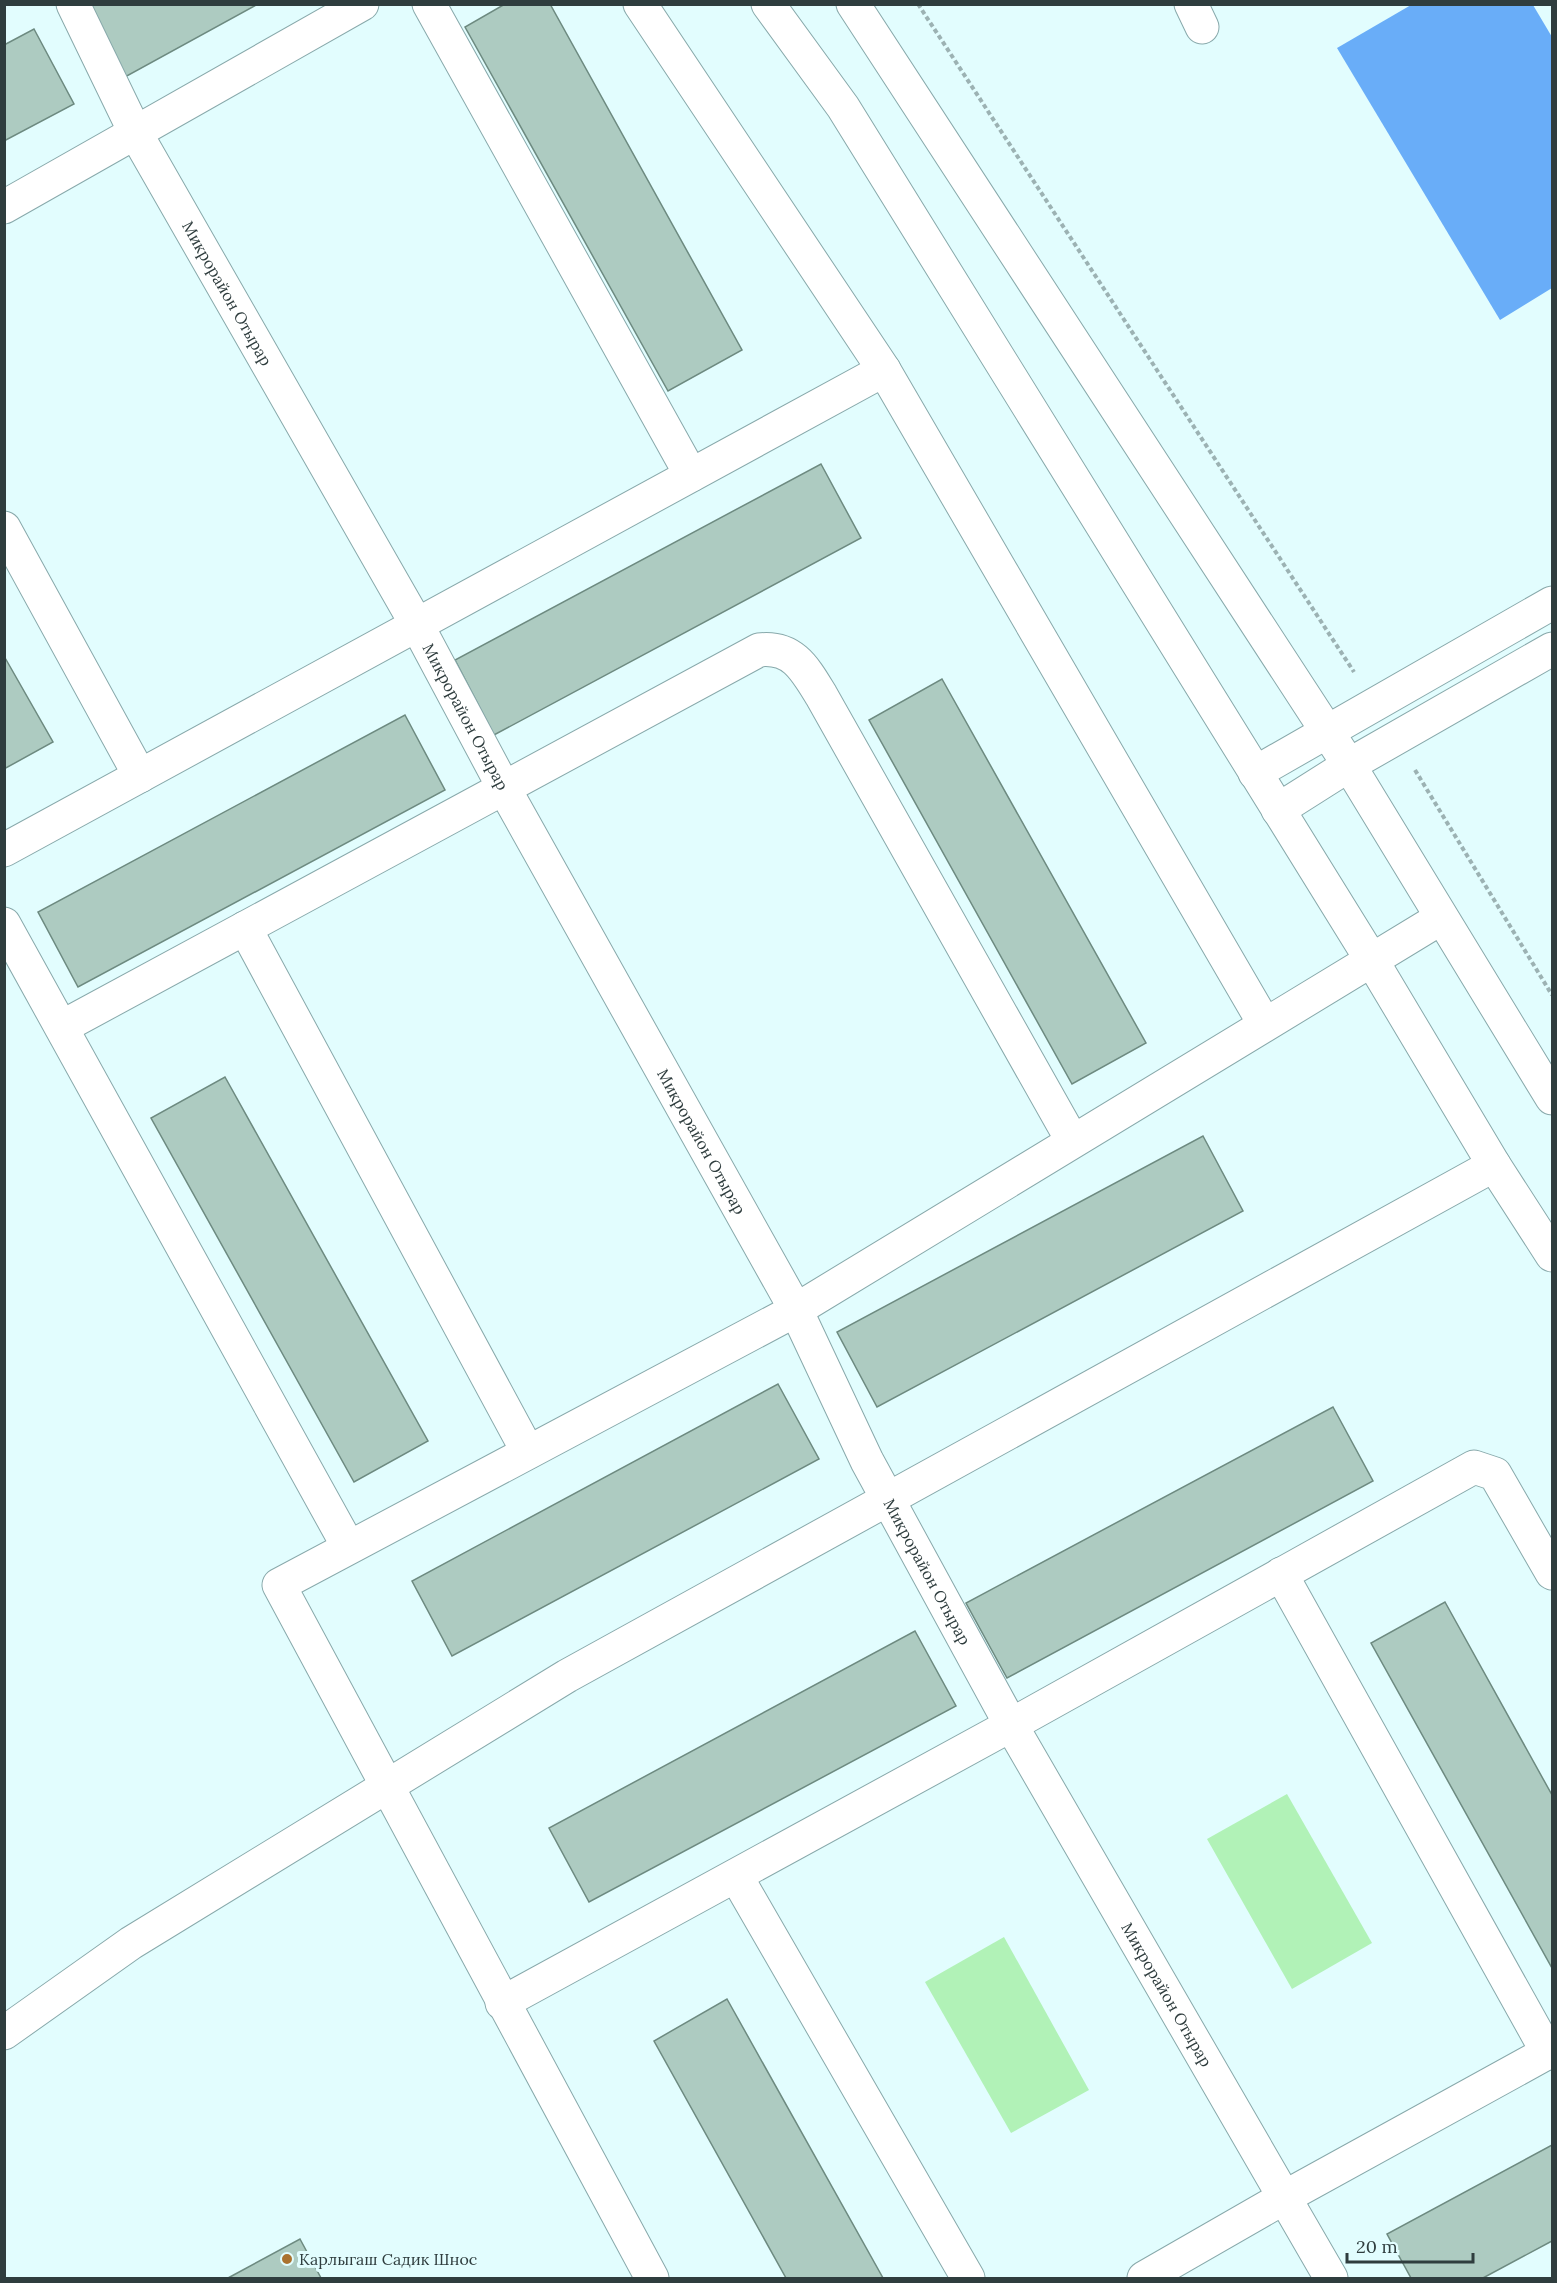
<svg xmlns="http://www.w3.org/2000/svg" width="1557" height="2283" font-family="Lora,serif">
<rect width="100%" height="100%" fill="#e2fdfe"/>
<g fill="#b1f2b7">
<path d="M1287,1794L1372,1943L1292,1989L1207,1839Z"/>
<path d="M1004,1937L1089,2090L1011,2133L925,1982Z"/>
</g>
<path fill="#69adf8" d="M1411,5H1533L1552,37V288L1500,320L1337,48Z"/>
<g fill="#adcbc1" stroke="#6d8a80" stroke-width="1.5">
<path d="M86,4H258L125,77Z"/>
<path d="M505,4H550L742,350L668,391L465,27Z"/>
<path d="M34,29L74,104L4,141V45Z"/>
<path d="M821,464L861,538L494,735L455,660Z"/>
<path d="M4,656L53,742L4,769Z"/>
<path d="M942,679L1146,1043L1072,1084L869,720Z"/>
<path d="M405,715L445,790L78,987L38,912Z"/>
<path d="M225,1077L428,1441L354,1482L151,1118Z"/>
<path d="M1203,1136L1243,1211L877,1407L837,1332Z"/>
<path d="M778,1384L819,1459L452,1656L412,1581Z"/>
<path d="M1333,1407L1373,1481L1007,1678L966,1603Z"/>
<path d="M1445,1602L1552,1795V1968L1371,1643Z"/>
<path d="M915,1631L956,1706L589,1902L549,1828Z"/>
<path d="M727,1999L883,2278H786L654,2041Z"/>
<path d="M1552,2145V2241L1483,2278H1411L1387,2234Z"/>
<path d="M300,2239L321,2278H228Z"/>
</g>
<g fill="none" stroke-linecap="round" stroke-linejoin="round">
<defs>
<g id="minor">
<path id="s1" d="M73,4L135,132L417,625L505,790L796,1310L867,1461L1011,1725L1331,2278"/>
<path d="M429,4L691,475"/>
<path d="M640,4L884,370L1264,1023"/>
<path d="M768,4L843,107L1371,959L1494,1165L1552,1255"/>
<path d="M853,4L1349,765L1552,1098"/>
<path d="M1191,4L1202,27"/>
<path d="M4,207L362,4"/>
<path d="M4,528L140,776"/>
<path d="M1255,773L1552,603"/>
<path d="M1278,810L1349,765L1552,649"/>
<path d="M4,850L884,370"/>
<path d="M4,924L348,1546"/>
<path d="M245,928L528,1452"/>
<path d="M62,1027L759,650C793,646 805,669 821,695L1072,1140"/>
<path d="M1281,1574L1548,2053"/>
<path d="M736,1876L968,2278"/>
<path d="M502,2003L1011,1725L1474,1467L1495,1474L1552,1573"/>
<path d="M4,2033L131,1943L567,1676L1494,1165"/>
<path d="M652,2278L279,1585L796,1310L1441,918"/>
<path d="M1144,2278L1285,2197L1552,2050"/>
</g>
</defs>
<use href="#minor" stroke="#88a9ab" stroke-width="35"/>
<g stroke="#9cb2b3" stroke-width="4" stroke-dasharray="4.5 3" stroke-linecap="butt">
<path d="M918,4L1354,672"/>
<path d="M1415,770L1552,995"/>
</g>
<use href="#minor" stroke="#fff" stroke-width="33"/>
</g>
<circle fill="#aa722f" stroke="#e2fdfe" stroke-width="2" cx="287" cy="2259" r="6"/>
<g text-anchor="middle" dominant-baseline="central" stroke-width="6" stroke-linejoin="round" paint-order="stroke">
<g font-size="16" fill="#2f3d3e" stroke="#e2fdfe">
<text stroke="none"><textPath href="#s1" startOffset="328">Микрорайон Отырар</textPath></text>
<text stroke="none"><textPath href="#s1" startOffset="814">Микрорайон Отырар</textPath></text>
<text stroke="none"><textPath href="#s1" startOffset="1300">Микрорайон Отырар</textPath></text>
<text stroke="none"><textPath href="#s1" startOffset="1786">Микрорайон Отырар</textPath></text>
<text stroke="none"><textPath href="#s1" startOffset="2272">Микрорайон Отырар</textPath></text>
</g>
<g font-size="16" fill="#2f3d3e" stroke="#e2fdfe" text-anchor="start">
<text x="299" y="2259">Карлыгаш Садик Шнос</text>
</g>
</g>
<rect width="1557" height="2283" fill="none" stroke="#2f3d3e" stroke-width="12"/>
<path d="M1347 2253v9h126v-9" fill="none" stroke="#2f3d3e" stroke-width="3"/>
<text x="1356" y="2253" font-size="18" fill="#2f3d3e" stroke="#e2fdfe" stroke-width="4.5" paint-order="stroke">20 m</text>
</svg>
